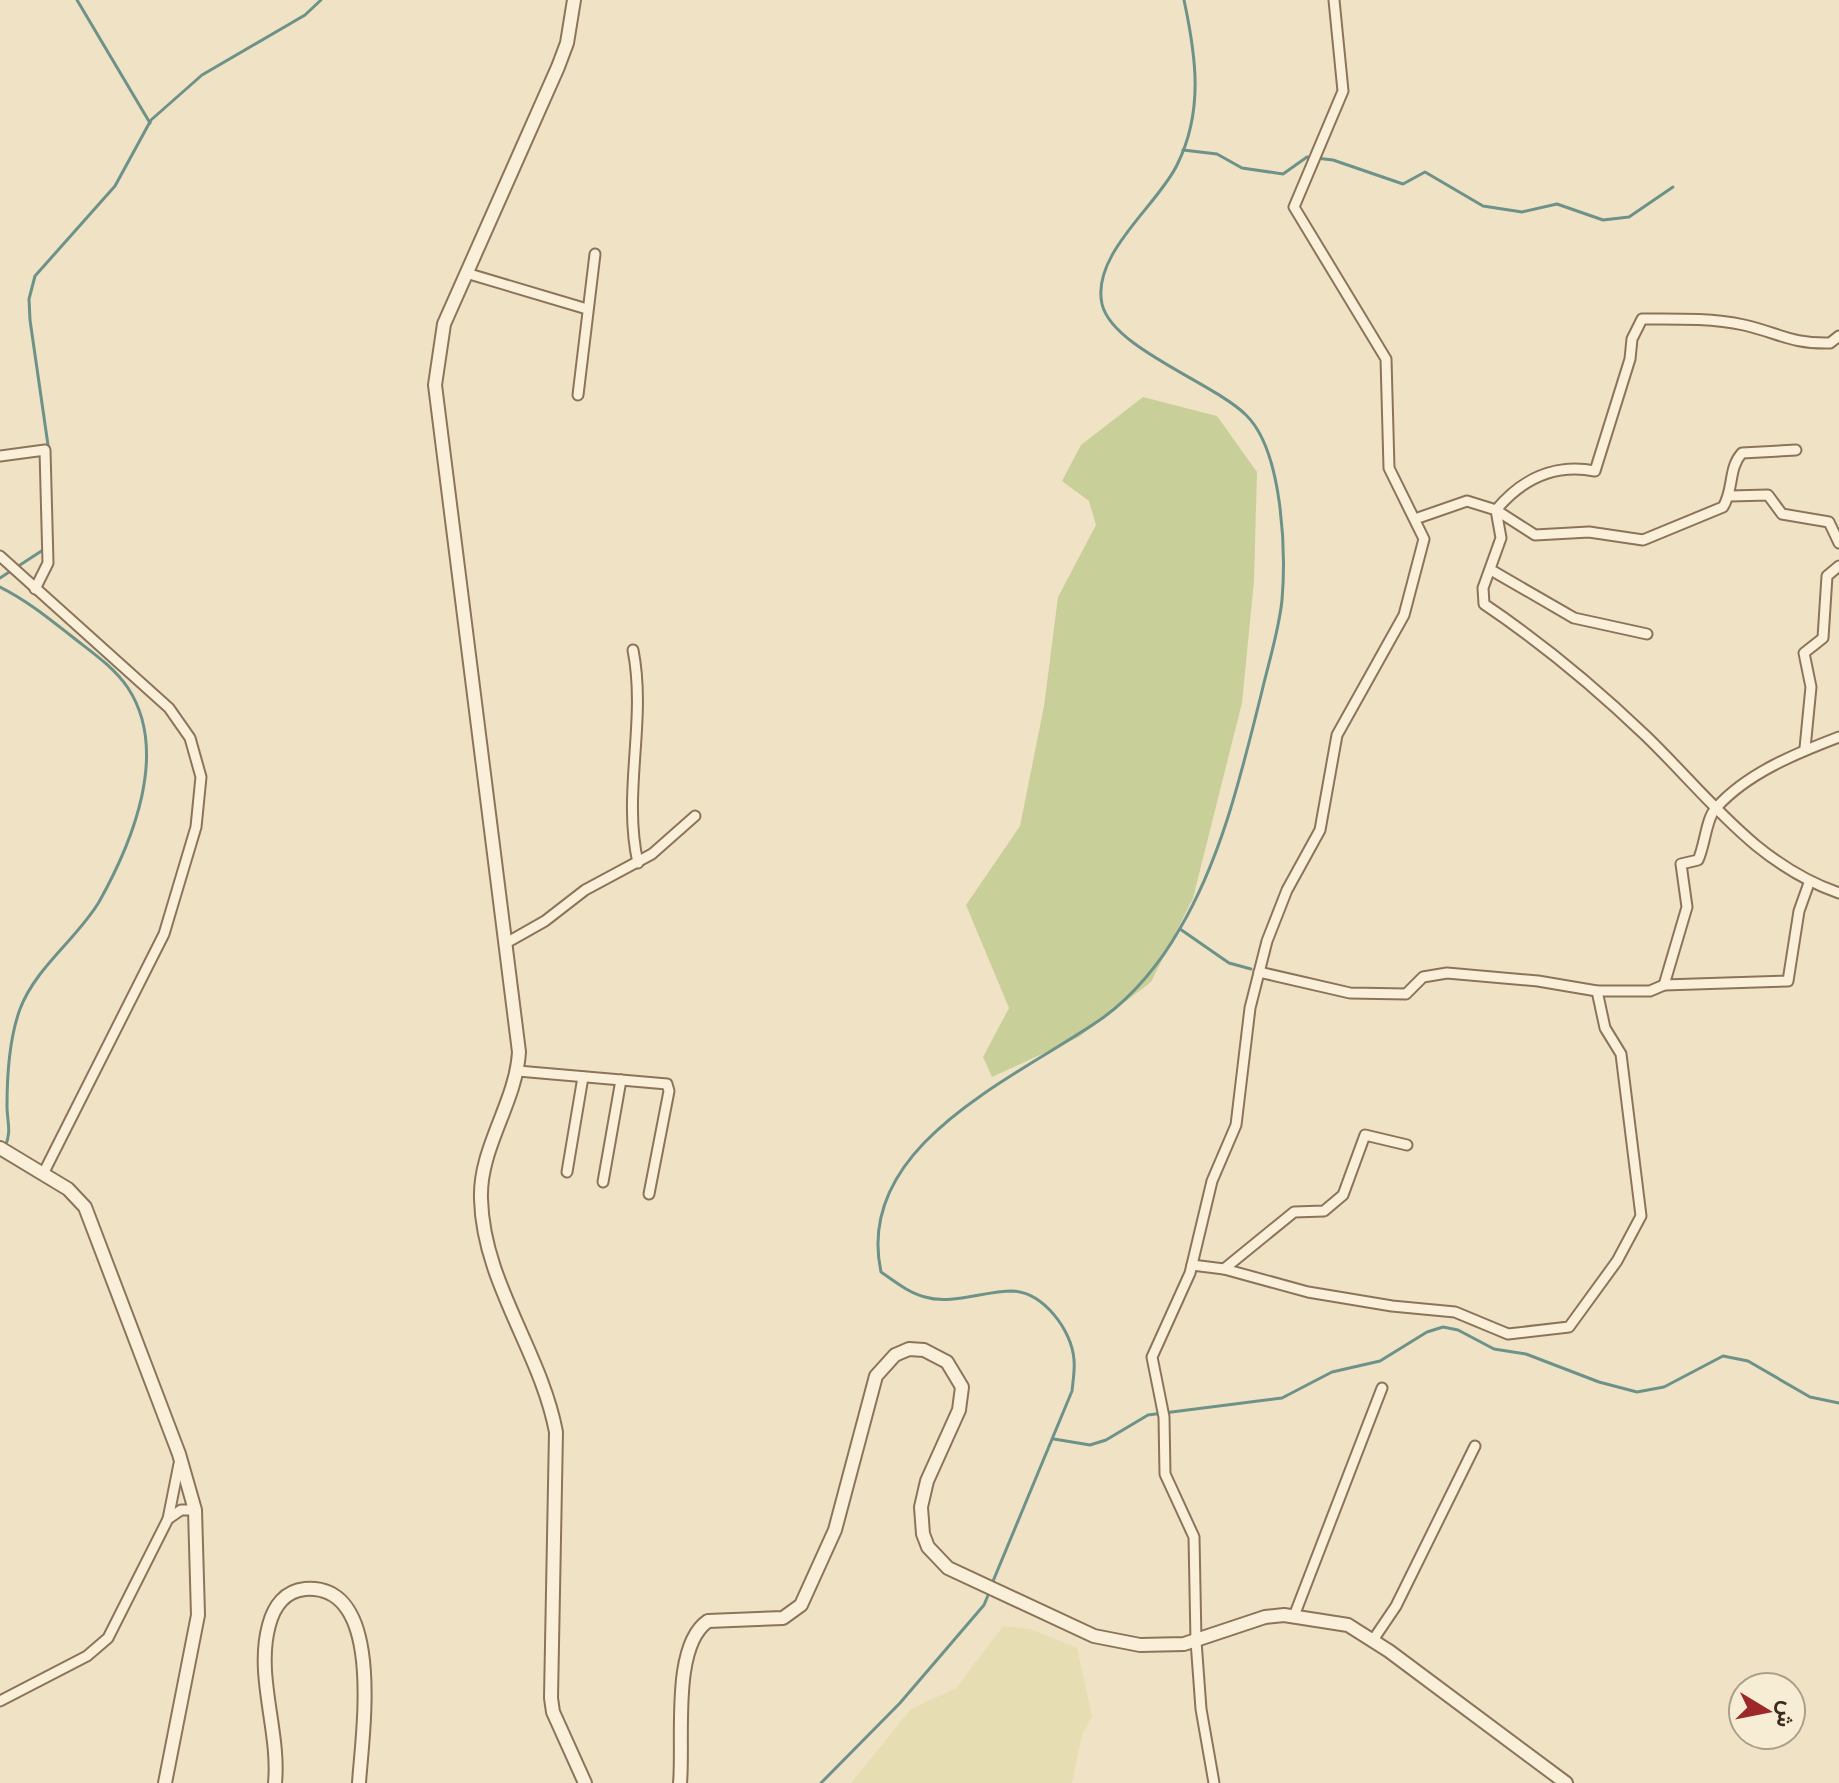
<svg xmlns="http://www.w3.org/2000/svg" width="1839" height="1783" font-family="'IBM Plex Serif',Vazirmatn,serif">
<rect width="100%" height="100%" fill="#f0e3c5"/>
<path fill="#e6ddb2" d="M1003,1626L1030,1629L1077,1648L1092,1716L1082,1735L1072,1783H851L911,1709L956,1688Z"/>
<path fill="#c9cf99" d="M1143,397L1217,416L1257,472L1254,581L1242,703L1193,898L1151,982L1079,1037L992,1077L983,1057L1009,1008L966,905L1020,826L1044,706L1058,597L1096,525L1089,501L1062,481L1081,445Z"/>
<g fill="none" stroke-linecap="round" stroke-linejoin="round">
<g stroke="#6d9289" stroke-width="3">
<path d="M77,0L150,123"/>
<path d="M1183,150L1217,154L1242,168L1283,174L1307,157L1333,160L1403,184L1425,172L1483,206L1522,212L1557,204L1603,220L1629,217L1673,187"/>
<path d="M49,452L30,320L29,299L35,276L115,186L151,120L202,75L305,15L321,0"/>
<path d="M50,476L51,524"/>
<path d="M0,578L43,550"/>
<path d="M0,587C26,600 47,617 70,635C90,651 113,666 128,688C170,752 132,843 99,902C76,940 36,967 20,1009C9,1039 7,1075 7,1106C7,1122 12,1131 5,1147"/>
<path d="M1180,929L1229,963L1251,969"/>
<path d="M1054,1439L1090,1445L1106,1440L1148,1415L1282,1398L1332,1372L1380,1361L1427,1332L1443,1327L1458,1330L1494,1349L1526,1354L1599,1382L1637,1392L1664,1387L1723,1356L1748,1361L1810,1397L1839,1403"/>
<path d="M991,1586L1072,1391C1073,1381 1075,1370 1074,1360C1072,1330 1043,1292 1012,1291C984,1291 951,1305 925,1297C909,1293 894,1281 881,1272C853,1143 1021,1076 1104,1017C1134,995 1161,962 1179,930C1222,858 1242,771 1262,691C1269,661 1279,630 1282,600C1286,552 1283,451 1246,415C1214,383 1112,348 1102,304C1091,254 1158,205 1177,165C1204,111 1196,56 1184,0"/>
<path d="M821,1783L900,1703L984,1605L989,1593"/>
</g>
<defs>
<g id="minor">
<path d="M466,273L587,309"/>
<path d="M1839,336L1830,343C1791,344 1779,333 1744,325C1711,318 1676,319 1642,319L1632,339L1630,359L1595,471C1554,463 1521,480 1496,510L1501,538L1483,588L1484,604C1542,643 1596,688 1646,736C1708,796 1755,864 1839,893"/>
<path d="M578,395L595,254"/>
<path d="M0,456L45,450L48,563L35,589"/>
<path d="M1730,496L1768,495L1782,514L1829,522L1839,543"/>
<path d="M1415,519L1467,501L1496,510L1535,535L1589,532L1643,540L1723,507C1734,490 1728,468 1742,453L1796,450"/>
<path d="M0,556L169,708L190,738L201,777L196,827L164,934L43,1174"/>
<path d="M1491,570L1574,618L1647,634"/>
<path d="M633,650C647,721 622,792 638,863"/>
<path d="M1805,748L1811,687L1804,653L1823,638L1827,576L1839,566"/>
<path d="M506,943L545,921L585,890L652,854L695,816"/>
<path d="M1259,972L1350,993L1406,994L1423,977L1447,973L1538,981L1597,991H1650L1664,985L1687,907L1681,864L1698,860C1705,846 1706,818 1716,808C1747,773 1797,753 1839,737"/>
<path d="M1664,985L1788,981L1799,911L1809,883"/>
<path d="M518,1071L667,1084L669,1091L649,1194"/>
<path d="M567,1172L583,1077"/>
<path d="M603,1182L621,1080"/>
<path d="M1192,1265L1224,1269L1308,1292L1392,1306L1455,1312L1508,1334L1569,1327L1617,1261L1641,1216L1621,1054L1605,1028L1597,991"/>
<path d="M1224,1269L1294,1212L1324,1211L1343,1195L1365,1135L1407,1145"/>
<path d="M168,1519L179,1464"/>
<path d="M1294,1616L1382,1388"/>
<path d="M1373,1640L1396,1606L1475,1446"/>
<path d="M0,1701L87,1656L108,1638L168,1519L181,1510H195"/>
<path d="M1214,1783L1201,1709L1196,1641L1194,1537L1165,1474L1164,1417L1152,1357L1190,1273L1212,1181L1236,1125L1250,1008L1267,941L1287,890L1320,830L1337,735L1404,615L1424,539L1389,468L1386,359L1294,207L1343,91L1334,0"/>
</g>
<g id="tertiary">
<path d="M574,0L567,43L558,67L444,324L435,385L519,1052C516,1103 479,1148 481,1199C483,1282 541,1352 556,1432L551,1698L553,1712L585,1783"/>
<path d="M0,1148L68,1189L85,1207L179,1454L195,1510L198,1615L165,1783"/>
<path d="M275,1783C280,1731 255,1676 269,1625C274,1606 285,1591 305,1589C386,1583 362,1735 359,1783"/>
<path d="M680,1783C684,1741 671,1646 708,1621L783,1618L801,1605L835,1530L876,1376L895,1355L909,1349L924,1350L947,1362L962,1387L959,1410L927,1481L921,1507L923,1534L928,1547L948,1568L1094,1636L1140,1645L1184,1644L1265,1617L1284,1615L1348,1625L1389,1651L1566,1783"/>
</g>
</defs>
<use href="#minor" stroke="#8c745a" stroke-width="13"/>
<use href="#tertiary" stroke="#8c745a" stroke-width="16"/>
<use href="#minor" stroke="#faf0d9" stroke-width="9"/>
<use href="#tertiary" stroke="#faf0d9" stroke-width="12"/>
</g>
<g transform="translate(1767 1711) rotate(100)"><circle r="38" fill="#f7edd5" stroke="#aca08c" stroke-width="2"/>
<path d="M0-6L14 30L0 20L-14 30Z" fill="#9d282a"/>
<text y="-12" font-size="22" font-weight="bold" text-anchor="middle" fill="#3b2c1f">ش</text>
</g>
</svg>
